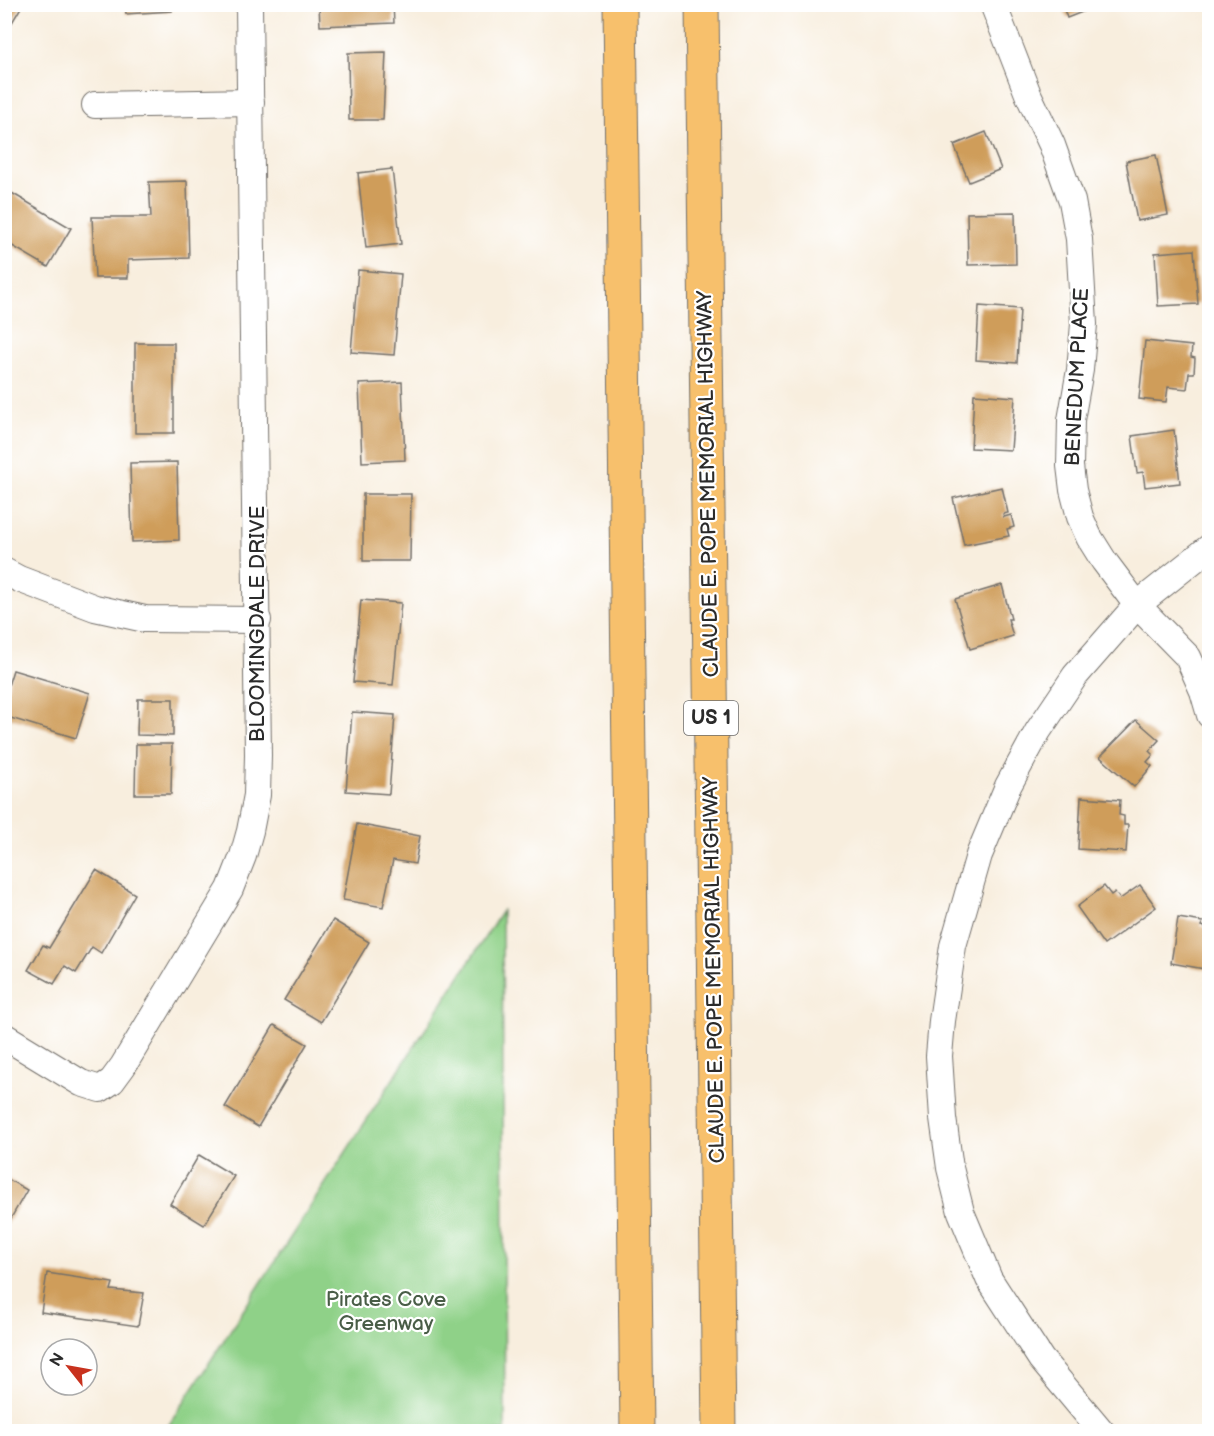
<svg xmlns="http://www.w3.org/2000/svg" width="1214" height="1436" font-family="'Balsamiq Sans',sans-serif">
<rect width="100%" height="100%" fill="#fff"/>
<filter id="ink" filterUnits="userSpaceOnUse"><feTurbulence type="fractalNoise" baseFrequency=".0167" numOctaves="2"/><feDisplacementMap in="SourceGraphic" scale="12" xChannelSelector="R" yChannelSelector="G"/><feConvolveMatrix kernelMatrix="1 2 1 2 8 2 1 2 1" color-interpolation-filters="sRGB"/></filter>
<filter id="wash" filterUnits="userSpaceOnUse"><feTurbulence type="fractalNoise" baseFrequency=".008" numOctaves="4" result="noise"/><feDisplacementMap in="SourceGraphic" scale="24" xChannelSelector="R" yChannelSelector="G"/><feGaussianBlur stdDeviation="1.35" result="paint"/><feColorMatrix in="noise" values="0 0 0 0 0 0 0 0 0 0 0 0 0 0 0 0 0 1.4 0 .05"/><feComposite in="paint" operator="in"/></filter>
<g filter="url(#wash)">
<rect width="100%" height="100%" fill="#f8eede"/>
<path fill="#8fd188" stroke="#5d7e5a" stroke-width="1.5" d="M502,911L505,1431H165Z"/>
<g id="blocks">
<g fill="#cf9d5a">
<path d="M4,4H23L4,36Z"/>
<path d="M125,4H172V11L126,14Z"/>
<path d="M319,4H393L394,23L320,26Z"/>
<path d="M1062,4H1100V5L1067,18Z"/>
<path d="M386,52L383,120H349L348,53Z"/>
<path d="M986,132L1001,169L969,182L954,145Z"/>
<path d="M1156,155L1168,215L1137,221L1126,161Z"/>
<path d="M392,169L401,244L366,248L358,173Z"/>
<path d="M187,181L189,258L128,260V278H95L92,217H151L149,182Z"/>
<path d="M10,192L71,228L48,267L4,241V201Z"/>
<path d="M1015,212L1016,264L968,265L967,213Z"/>
<path d="M1194,250L1198,304L1158,306L1155,253Z"/>
<path d="M358,270L401,274L394,355L351,352Z"/>
<path d="M979,306L1020,309L1017,363L976,360Z"/>
<path d="M1145,341L1192,346L1191,357L1195,358L1194,373H1189L1187,389L1168,387L1166,402L1139,399Z"/>
<rect x="135" y="343" width="39" height="90"/>
<path d="M402,382L405,460L362,462L359,384Z"/>
<path d="M974,394L1015,397L1011,450L971,448Z"/>
<path d="M1174,430L1180,483L1145,487L1143,472L1137,473L1132,436Z"/>
<path d="M177,462L179,540L132,542L130,463Z"/>
<path d="M1002,487L1008,513L1003,514L1004,517L1011,515L1014,527L1007,529L1009,536L964,545L953,498Z"/>
<path d="M363,494H411L410,561H363Z"/>
<path d="M1002,585L1011,619H1008L1013,636L970,649L955,599Z"/>
<path d="M361,600L401,603L393,685L353,682Z"/>
<path d="M13,670L90,693L76,738L4,716V698Z"/>
<path d="M138,699H173V736L137,735Z"/>
<path d="M352,712L395,715L389,794L346,791Z"/>
<path d="M1136,720L1159,740L1149,751L1153,755L1147,762L1152,766L1134,787L1100,757Z"/>
<path d="M136,744H172L171,794H135Z"/>
<path d="M1081,797L1120,800L1119,815L1124,816V825H1128L1126,852L1078,849Z"/>
<path d="M357,824L420,836L415,864L393,860L383,907L343,900Z"/>
<path d="M96,870L135,894L101,953L92,947L76,973L65,966L54,984L28,970L43,945L49,948Z"/>
<path d="M1140,885L1156,907L1104,945L1077,907L1104,886L1111,895L1115,892L1120,899Z"/>
<path d="M1178,918L1203,922L1201,926L1210,928V970L1171,963Z"/>
<path d="M333,920L369,942L321,1022L284,1000Z"/>
<path d="M274,1025L307,1044L258,1127L225,1107Z"/>
<path d="M199,1155L234,1176L204,1225L170,1204Z"/>
<path d="M4,1177L27,1190L7,1225L4,1224Z"/>
<path d="M47,1273L113,1283L111,1290L144,1293L138,1326L41,1312Z"/>
</g>
</g>
</g>
<g filter="url(#ink)">
<use href="#blocks" fill-opacity="0" stroke="#736f6a" stroke-width="1.5"/>
<g fill="none" stroke-linecap="round" stroke-linejoin="round">
<defs>
<g id="minor">
<path d="M993,4L1028,94L1052,145L1072,201L1079,239L1084,324L1080,370L1071,420L1070,466L1073,490L1080,517L1089,537L1104,561L1137,605L1188,657L1203,691L1210,715"/>
<path d="M95,105L251,102"/>
<path d="M4,571L19,579L95,608L145,619L258,620"/>
<path d="M4,1036L81,1083L100,1089L112,1081L123,1066L230,889L243,856L250,831L257,795L258,755L249,4"/>
<path d="M1102,1432L1041,1359L989,1279L961,1212L950,1168L943,1118L939,1056L942,1021L953,946L979,855L1008,786L1038,731L1075,676L1137,605L1210,547"/>
</g>
<g id="motorway">
<path d="M620,4L637,1432"/>
<path d="M702,4L719,1432"/>
</g>
</defs>
<use href="#minor" stroke="#736f6a" stroke-width="28"/>
<use href="#motorway" stroke="#736f6a" stroke-width="35"/>
<use href="#minor" stroke="#fff" stroke-width="26"/>
<use href="#motorway" stroke="#f7c06c" stroke-width="33"/>
</g>
</g>
<g text-anchor="middle" dominant-baseline="central" stroke-width="4.5" stroke-linejoin="round" paint-order="stroke">
<rect fill="#fff" stroke="#6b6b6b" stroke-width="1.5" x="684" y="701" width="54" height="34" rx="4.5"/>
<g font-size="20" font-weight="bold" fill="#2b2b2b">
<text x="711" y="718">US 1</text>
</g>
<g font-size="21" fill="#2b2b2b" stroke="#fff">
<text transform="translate(1077 377) rotate(-87)">BENEDUM PLACE</text>
<text transform="translate(708 484) rotate(-91)">CLAUDE E. POPE MEMORIAL HIGHWAY</text>
<text transform="translate(257 624) rotate(-90)">BLOOMINGDALE DRIVE</text>
<text transform="translate(714 970) rotate(-91)">CLAUDE E. POPE MEMORIAL HIGHWAY</text>
</g>
<g font-size="21" fill="#495d47" stroke="#fff">
<text x="386" y="1299">Pirates Cove<tspan x="386" dy="24">Greenway</tspan></text>
</g>
</g>
<rect width="1214" height="1436" fill="none" stroke="#fff" stroke-width="24"/>
<g transform="translate(69 1367) rotate(301)"><circle r="28" fill="#ffffff" stroke="#aaaaaa" stroke-width="1.5"/>
<path d="M0-4.5L10 22L0 15L-10 22Z" fill="#c8321e"/>
<text y="-9" font-size="16" font-weight="bold" text-anchor="middle" fill="#2b2b2b">N</text>
</g>
</svg>
